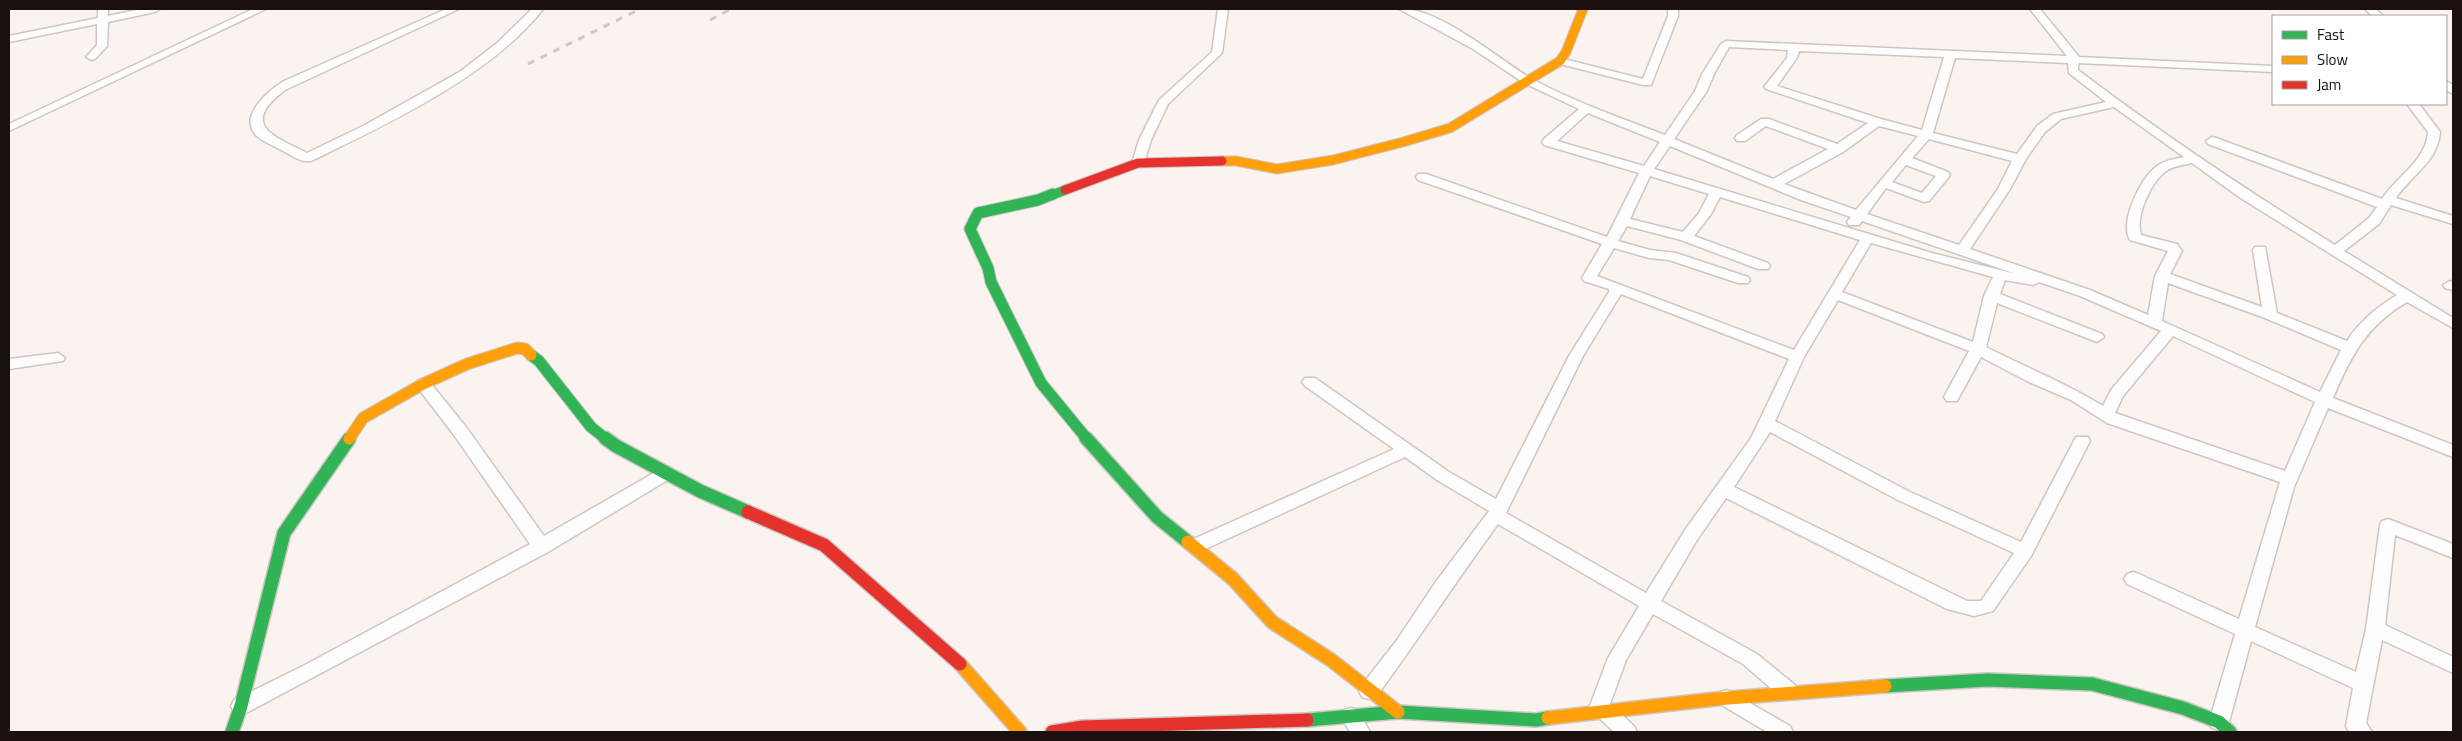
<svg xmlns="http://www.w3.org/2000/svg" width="2462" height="741" font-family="'Titillium Web',sans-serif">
<rect width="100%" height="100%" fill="#faf3f0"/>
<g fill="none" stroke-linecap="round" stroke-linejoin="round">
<defs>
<g id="street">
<path d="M98,9H108V16L141,9H160L155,12L108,22L107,46L95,59L91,60L86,57L97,45V24L9,42V36L98,18Z"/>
<path d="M253,9H266L9,131V124Z"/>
<path d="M446,9H459L285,90C239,125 273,136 307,153L365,125L461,71L497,43L532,9H543C491,76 387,124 311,161C302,163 291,155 283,151C276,147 269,144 262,140C233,121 266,92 284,81Z"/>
<path d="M1218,9H1228L1222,53L1168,104L1151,140L1144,163L1138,167L1134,166L1132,163L1139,140L1159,100L1212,52Z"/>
<path d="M1399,9C1438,6 1498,59 1532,79C1574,102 1621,118 1665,135L1695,91L1702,74L1721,44L1726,41L2067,56L2030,9H2040L2079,57L2273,66V72L2079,63L2078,65V70C2161,133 2246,190 2335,245L2369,218L2377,207L2208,144L2206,141L2212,137L2216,138L2382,199C2397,176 2426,161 2428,132L2407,104H2419L2440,132C2438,162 2411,175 2396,198L2453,216V224L2391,205L2379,224L2344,251L2453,318V328L2407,302C2366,326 2351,356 2333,398L2453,445V457L2328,408L2294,487L2255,627L2356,672L2366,629L2380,525L2382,521L2388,519L2453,544V558L2395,535L2385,625L2453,657V673L2382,640L2366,723L2372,732H2349L2346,726L2353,688L2251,641L2229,722L2226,728L2219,730L2212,728L2209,722L2235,634L2127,584L2124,579L2127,574L2133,572L2139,574L2239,619L2280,482L2107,423L2071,400L2029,382L1981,357L1957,401H1947L1944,397L1969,351L1838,300L1804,357L1775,421L1910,492L2021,542L2076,437H2088L2090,441L2031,556L1993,611L1974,616L1947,609L1726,498L1697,540L1661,601L1757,654L1795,685L1798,691L1795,697L1788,699L1781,697L1743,664L1653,614L1626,660L1610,704L1634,726L1637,732H1614L1600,719L1591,717L1588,711L1608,658L1639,606L1498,524C1456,581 1418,640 1376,697L1369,699L1362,697L1359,691L1362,685L1397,640L1435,583L1489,511L1437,480L1405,457L1201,551L1195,553L1189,551L1186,546L1189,541L1394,449L1305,386L1302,382L1305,378H1315L1449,472L1496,499L1569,356L1609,292V289L1584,281L1582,278L1602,244L1418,180L1416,177L1418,174H1426L1607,237L1639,173L1544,145L1542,142L1544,139L1579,109L1524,83L1473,49ZM1729,47L1788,50L1787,58L1764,87L1766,89L1868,123L1837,144L1769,119H1761L1737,135L1735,138L1737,141H1745L1766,126L1828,149L1773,179L1674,139L1707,91L1714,74ZM1799,51L1944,57L1922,130L1881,119L1777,86L1797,58ZM1955,58L2068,63L2069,73L2106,102L2053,114L2037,126L2017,154L1933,133ZM2114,107L2184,157C2175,159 2165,160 2157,166C2141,177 2119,222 2130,240L2168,251L2155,276L2148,315L2090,290L1970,249L2010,189L2026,159L2045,132L2061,119ZM1588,113L1660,142L1644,166L1557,141ZM1879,126L1918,136L1856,210L1784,184L1843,152ZM1929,139L2012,161L1998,189L1959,245L1867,214L1886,188L1924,202L1929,201L1948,178L1950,175L1948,172L1912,158ZM1670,146L1801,200L1851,217L1847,222L1849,225H1859L1862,221L2016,274L1932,253L1654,169ZM2192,163L2239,197L2397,295C2377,307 2359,322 2347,341L2277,313L2265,247H2255L2253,250L2262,307L2170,274L2182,251L2177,244L2141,235C2135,216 2151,182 2166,171C2173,166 2183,165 2192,163ZM1906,165L1936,176L1922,193L1892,182ZM1650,176L1709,194L1699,213L1683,232L1630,219ZM1720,197L1860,240L1794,350L1597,276L1614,248L1649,258L1669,260L1738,283H1748L1750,280L1748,277L1676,253L1650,250L1618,241L1627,226L1681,240L1758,269H1768L1770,266L1768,263L1694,236L1711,214ZM1871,243L1993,277L1984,296L1973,342L1842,292ZM2005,280L2033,285L2039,282L2080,296L2161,331L2111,390L2103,406C2066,383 2025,367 1986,347L1997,303L2092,340L2097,342L2104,337L2102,334L2000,294ZM2168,283L2265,318L2341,350L2320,392L2162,321ZM1621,294L1789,359L1751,438L1685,530L1646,593L1506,513L1583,356ZM2173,336L2315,402L2285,471L2115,413L2123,396ZM1770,432L1898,500L2014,553L1981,601H1967L1734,487Z"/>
<path d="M1668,9H1678V16L1651,85H1643L1556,63L1554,61L1560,58L1643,79L1668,16Z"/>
<path d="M2365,9H2376L2383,16H2372Z"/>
<path d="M2446,81L2453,85V94L2446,90Z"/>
<path d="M2450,281L2453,282V290L2445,288L2443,285Z"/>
<path d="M58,353L65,358L63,361L9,369V359Z"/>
<path d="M423,379L428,380L466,427L544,536L659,470H671L673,474L671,478L548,552L248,712L241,714L234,712L231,706L234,700L303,666L530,544L454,435L418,388L415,384L418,380Z"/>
<path d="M1727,690L1790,726L1793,732H1767L1720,704L1717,698L1720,692Z"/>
<path d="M1351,708L1358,710L1370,732H1350L1341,716L1344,710Z"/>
</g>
<path id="fast-far2" d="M1050,196L1065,190"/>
<g id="fast-far1">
<path d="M1053,194L1038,200L978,213L970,229L988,268L991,282L1041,383L1087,439"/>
<path d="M531,355L539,361L591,427L606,439"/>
</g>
<g id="fast">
<path d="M605,438L616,446L700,491L748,512"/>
<path d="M1086,438L1157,517L1188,542"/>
<path d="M1885,686L1987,680L2092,684L2183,708L2219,722L2230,732"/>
<path d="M1307,720L1398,712L1536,720L1548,718"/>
<path d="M232,732L241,706L284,533L349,439"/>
</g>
<path id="slow-far2" d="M1222,161H1236L1277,169L1333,160L1403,142L1450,128L1560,61L1566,52L1583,9"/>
<path id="slow-far1" d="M349,439L363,418L423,384L467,364L517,348L525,349L531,355"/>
<g id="slow">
<path d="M1188,542L1233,579L1272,622L1331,660L1398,712"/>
<path d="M960,664L1020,732"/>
<path d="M1548,718L1716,699L1885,686"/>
</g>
<path id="jam-far1" d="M1065,190L1138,163L1222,161"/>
<g id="jam">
<path d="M748,512L824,545L960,664"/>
<path d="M1052,732L1083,727L1307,720"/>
</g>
</defs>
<use href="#street" stroke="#cec6c3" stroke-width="3"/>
<use href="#fast-far2" stroke="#cec6c3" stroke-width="11"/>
<use href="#fast-far1" stroke="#cec6c3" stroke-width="13"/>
<use href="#fast" stroke="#cec6c3" stroke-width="16"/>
<use href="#slow-far2" stroke="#cec6c3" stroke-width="11"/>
<use href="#slow-far1" stroke="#cec6c3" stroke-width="13"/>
<use href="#slow" stroke="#cec6c3" stroke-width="16"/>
<use href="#jam-far1" stroke="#cec6c3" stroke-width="11"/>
<use href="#jam" stroke="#cec6c3" stroke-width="16"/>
<use href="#street" fill="#fefdfd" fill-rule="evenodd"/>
<use href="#fast-far2" stroke="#30b455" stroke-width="9"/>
<use href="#fast-far1" stroke="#30b455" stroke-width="11"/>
<use href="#fast" stroke="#30b455" stroke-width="13"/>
<use href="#slow-far2" stroke="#ff9f0a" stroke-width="9"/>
<use href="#slow-far1" stroke="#ff9f0a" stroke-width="11"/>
<use href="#slow" stroke="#ff9f0a" stroke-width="13"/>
<use href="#jam-far1" stroke="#e5322d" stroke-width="9"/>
<use href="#jam" stroke="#e5322d" stroke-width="13"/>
<g stroke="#cac8c8" stroke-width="3" stroke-dasharray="7 7" stroke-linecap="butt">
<path d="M710,20L731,9"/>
<path d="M528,64L640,9"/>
</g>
</g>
<rect width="2462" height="741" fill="none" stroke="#1a100e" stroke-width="20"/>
<rect x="2272" y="15" width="175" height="90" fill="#ffffff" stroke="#a39f9f"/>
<rect x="2282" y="31" width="25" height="8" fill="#30b455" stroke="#a39f9f"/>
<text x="2317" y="40" font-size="15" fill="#1a100e">Fast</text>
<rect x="2282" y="56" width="25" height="8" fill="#ff9f0a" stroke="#a39f9f"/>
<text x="2317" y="65" font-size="15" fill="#1a100e">Slow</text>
<rect x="2282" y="81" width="25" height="8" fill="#e5322d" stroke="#a39f9f"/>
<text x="2317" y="90" font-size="15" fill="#1a100e">Jam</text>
</svg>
